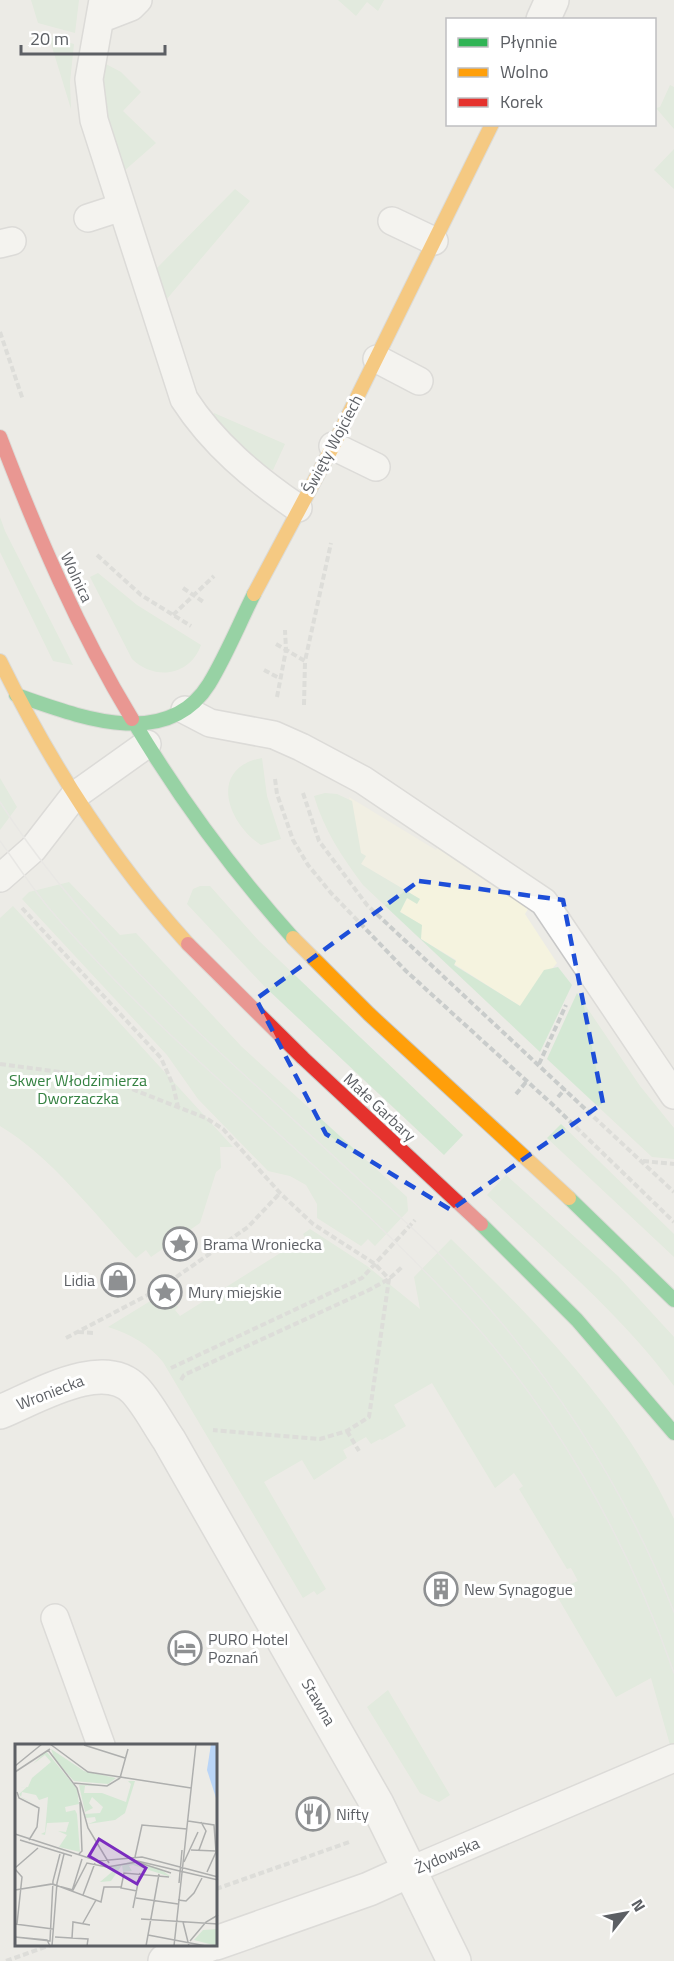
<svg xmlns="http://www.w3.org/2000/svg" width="674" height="1961" font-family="'Titillium Web',sans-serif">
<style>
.commercial{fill:#f5f3df}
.green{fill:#d4e8d4}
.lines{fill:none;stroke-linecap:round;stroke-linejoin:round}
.lane-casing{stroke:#c7c7c7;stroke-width:30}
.street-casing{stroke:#c7c7c7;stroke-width:36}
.fast-casing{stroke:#c7c8c6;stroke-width:16}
.slow-casing{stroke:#c7c8c6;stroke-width:16}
.jam-casing{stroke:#c7c8c6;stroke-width:16}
.path{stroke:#c9cccb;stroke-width:4;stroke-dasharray:6 3;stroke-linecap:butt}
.lane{stroke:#fcfcfb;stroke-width:27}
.street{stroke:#fcfcfb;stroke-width:33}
.fast{stroke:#30b455;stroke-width:14}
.slow{stroke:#ff9f0a;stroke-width:14}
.jam{stroke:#e5322d;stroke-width:14}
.tram{stroke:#e3e3e3;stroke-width:1.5}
.marked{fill:none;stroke:#1d4ed8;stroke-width:4.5;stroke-dasharray:12 8;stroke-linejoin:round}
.labels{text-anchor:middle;stroke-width:6;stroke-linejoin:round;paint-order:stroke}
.street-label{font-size:16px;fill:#5c5f64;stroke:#fff}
.park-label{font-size:16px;fill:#358242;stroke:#fff}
.poi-label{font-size:16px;fill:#5c5f64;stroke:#fff;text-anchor:start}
.inset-road{fill:none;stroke:#aeafae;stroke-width:1.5}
.view{fill:#7b2cbf;fill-opacity:0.15;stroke:#7b2cbf;stroke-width:3}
.inset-edge{fill:none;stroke:#5c5f64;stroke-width:3}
</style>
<rect width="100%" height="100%" fill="#ecebe6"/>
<path class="commercial" d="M349,797L436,850L449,829L541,887L525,914L557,963L520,1006L454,964L456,960L421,939V925L399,911L407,898L420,899L361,864Z"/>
<path class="green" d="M31,0H79L75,33L38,23Z
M338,0H384L378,11L367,2L356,16Z
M49,37L74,44L70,82L71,109Z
M104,63L121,72L141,92L123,111L156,143L124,171C112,135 99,102 104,63Z
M670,85L674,87V129L656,108L660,107Z
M674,149V189L654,170Z
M235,189L250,201L166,300L156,269Z
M214,413L285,444L273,470L258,465L211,419Z
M0,517L5,531L73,665L53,661L0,552Z
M98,573L137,605L201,645C190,676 155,681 132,659L90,577Z
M262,758L267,796L281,839L261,845C227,823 208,768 262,758Z
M0,778L17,807L0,830Z
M325,793L337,794L352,801L361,853L366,856L361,864L420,899L417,904L407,898L400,912L422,925L421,939L456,961L454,965L520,1006L544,970L558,967L572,985L540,1052L363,885C342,857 324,830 314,796Z
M69,882L120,935L136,933L242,1047L407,1197L408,1211L375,1246L368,1239L361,1246L317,1218V1204L306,1185L290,1176L268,1171L198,1099L167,1055L22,899L29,892Z
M200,886H210L259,941L463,1135L444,1155L265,987L187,904L193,889Z
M13,906L233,1147H220L221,1168L216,1172L200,1223L151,1257L146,1250L136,1258C95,1215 51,1156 0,1126V918Z
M577,993L640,1086L674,1128V1159L652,1157L547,1059Z
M561,1124L674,1234V1257L547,1138Z
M506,1175L618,1276L674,1337V1386C622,1315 551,1256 487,1195Z
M310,1229L367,1266L420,1309L414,1277L451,1239C537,1322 623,1410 674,1519V1759L651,1678L616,1697L554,1591L578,1581L571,1568L567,1569L519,1489L523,1486L514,1473L495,1488L432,1383L394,1405L406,1426L382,1440L380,1439L371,1444L366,1437L343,1450L347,1458L314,1480L302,1460L264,1482L326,1589L317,1595L314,1591L303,1598L163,1362C148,1344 131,1334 108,1327L152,1300L158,1309L173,1300L178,1307L175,1310L180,1316L298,1242L302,1246L308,1243L303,1234Z
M388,1690L450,1795L439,1802L420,1793L367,1707Z"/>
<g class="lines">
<defs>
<path id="lane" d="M103,0L89,79L94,120L184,399C213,444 254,478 298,508
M100,19L131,7L138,0
M88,218L122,207
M392,221L434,241
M0,244L12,241
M377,359L419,381
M333,446L376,467
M185,710L210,723L274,735L301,747L363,780L544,902L674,1095
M0,878L33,849L74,796L147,744
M55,1618L101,1745
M409,1871L674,1758"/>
<path id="street" d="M543,20L552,0
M0,1412C35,1398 103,1356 135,1390C148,1404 158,1424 169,1440L377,1804L454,1961
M216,1943L369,1889L409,1871
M165,1961L211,1944"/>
<path id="fast" d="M16,695C75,715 166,753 209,684C226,656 239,624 254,594
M132,719C179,798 232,870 293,938
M569,1198L674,1300
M481,1224L577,1320L674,1433"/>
<path id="slow" d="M254,594L333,446L492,124
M0,661C50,763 112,860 188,944
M293,938L369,1014L569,1198"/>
<path id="jam" d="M0,437C37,534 78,630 132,719
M188,944L303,1058L481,1224"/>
</defs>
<use href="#lane" class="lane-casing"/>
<use href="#street" class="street-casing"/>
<use href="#fast" class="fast-casing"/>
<use href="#slow" class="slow-casing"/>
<use href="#jam" class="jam-casing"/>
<path class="path" d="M0,332L23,400
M97,555L141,595L191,626
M183,588L205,603
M173,615L214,576
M276,644L305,661L331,543
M264,670L279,678
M277,697L286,650L285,630
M304,705L305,661
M275,779L277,794L293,840L308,865L331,893L406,971L552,1104L674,1222
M303,793L319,841L367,905L674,1192
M22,908L161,1058L173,1085L178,1107
M0,1064L60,1072L124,1086L206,1118L223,1129L280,1193L313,1224L375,1264L389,1279L369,1417L347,1431L320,1439L213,1430
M539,1064L566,1005
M516,1094L527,1081
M558,1097L565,1089
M643,1161L674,1164
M78,1332L94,1333
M66,1338L159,1289L248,1227L280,1193
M171,1368L362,1278L415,1220
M181,1380L184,1375L369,1290L389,1279L403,1266
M347,1431L359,1451
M216,1889L349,1842
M6,1961L54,1944"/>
<use href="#lane" class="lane"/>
<use href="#street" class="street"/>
<use href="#fast" class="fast"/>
<use href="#slow" class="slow"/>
<use href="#jam" class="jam"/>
<path class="tram" d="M0,802C96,952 238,1067 367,1187C395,1212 423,1237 449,1264C545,1364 623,1483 674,1612
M0,841C16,863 31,886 48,907C171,1052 328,1166 457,1305C554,1409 627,1539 674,1673"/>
</g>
<path d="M0 0H674V1961H0ZM419,881L563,900L603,1103L451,1210L326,1134L256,999Z" fill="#ecebe6" fill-opacity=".55" fill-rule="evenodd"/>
<path class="marked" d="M419,881L563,900L603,1103L451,1210L326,1134L256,999Z"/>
<defs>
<symbol id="sight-ring" viewBox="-11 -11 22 22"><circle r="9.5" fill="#fff" stroke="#8e9092" stroke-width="1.5"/><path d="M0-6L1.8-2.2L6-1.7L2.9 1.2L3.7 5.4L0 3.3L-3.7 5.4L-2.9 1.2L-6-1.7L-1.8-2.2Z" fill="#8e9092"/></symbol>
<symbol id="shop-ring" viewBox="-11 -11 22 22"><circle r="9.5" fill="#fff" stroke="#8e9092" stroke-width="1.5"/><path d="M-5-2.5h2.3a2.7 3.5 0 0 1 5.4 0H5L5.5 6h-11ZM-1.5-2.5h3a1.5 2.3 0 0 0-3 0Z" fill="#8e9092"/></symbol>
<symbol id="building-ring" viewBox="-11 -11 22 22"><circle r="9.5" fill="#fff" stroke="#8e9092" stroke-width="1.5"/><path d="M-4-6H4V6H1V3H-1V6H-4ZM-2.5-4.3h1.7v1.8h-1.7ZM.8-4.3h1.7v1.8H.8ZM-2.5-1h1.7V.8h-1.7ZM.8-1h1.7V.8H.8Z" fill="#8e9092"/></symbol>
<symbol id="hotel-ring" viewBox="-11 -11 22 22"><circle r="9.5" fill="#fff" stroke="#8e9092" stroke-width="1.5"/><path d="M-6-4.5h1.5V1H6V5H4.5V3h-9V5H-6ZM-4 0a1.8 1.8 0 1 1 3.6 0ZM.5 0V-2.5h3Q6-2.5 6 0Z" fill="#8e9092"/></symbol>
<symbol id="restaurant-ring" viewBox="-11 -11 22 22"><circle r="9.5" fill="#fff" stroke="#8e9092" stroke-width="1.5"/><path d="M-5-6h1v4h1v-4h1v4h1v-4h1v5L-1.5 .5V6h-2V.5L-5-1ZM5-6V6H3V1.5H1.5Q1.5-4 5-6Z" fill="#8e9092"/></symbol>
</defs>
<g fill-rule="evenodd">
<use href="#sight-ring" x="161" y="1225" width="38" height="38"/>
<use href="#shop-ring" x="99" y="1261" width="38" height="38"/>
<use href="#sight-ring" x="146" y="1273" width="38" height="38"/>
<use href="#building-ring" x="422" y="1570" width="38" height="38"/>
<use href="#hotel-ring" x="166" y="1629" width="38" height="38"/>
<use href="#restaurant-ring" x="294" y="1795" width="38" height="38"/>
</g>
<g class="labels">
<g class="street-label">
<text transform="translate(332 444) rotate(-62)" y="6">Święty Wojciech</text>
<text transform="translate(77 577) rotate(65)" y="6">Wolnica</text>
<text transform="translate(380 1107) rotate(43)" y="6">Małe Garbary</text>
<text transform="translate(50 1392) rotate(-21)" y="6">Wroniecka</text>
<text transform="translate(319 1702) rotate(60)" y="6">Stawna</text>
<text transform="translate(447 1855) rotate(-23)" y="6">Żydowska</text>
</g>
<g class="park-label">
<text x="78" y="1086">Skwer Włodzimierza<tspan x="78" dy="18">Dworzaczka</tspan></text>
</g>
<g class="poi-label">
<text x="203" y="1250">Brama Wroniecka</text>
<text x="95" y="1286" text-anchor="end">Lidia</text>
<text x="188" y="1298">Mury miejskie</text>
<text x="464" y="1595">New Synagogue</text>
<text x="208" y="1645">PURO Hotel<tspan x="208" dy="18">Poznań</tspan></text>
<text x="336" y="1820">Nifty</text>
</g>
</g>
<g transform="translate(15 1744)">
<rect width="202" height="202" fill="#ecebe6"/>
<path d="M36,5L69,27L101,34L93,40L59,37L40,16ZM31,7L62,45L64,60L50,63L51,68L60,66L62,70L65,108L44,103L52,91L43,87L51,88L54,78L32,79L30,91L26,90L30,88L33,53L24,56L21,51L7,48L6,53L19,59L7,54L4,50L12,43L3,44L13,43L17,34L36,18L30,11L18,20ZM113,37H120L110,69L100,76L73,80L81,77L80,73L71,74L70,70L85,69L88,63L77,53L74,59L78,64L70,68L64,41L87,42H70L69,49H87L111,58L116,40ZM117,117L144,124L156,133L118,121L114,122L117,127L108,128L107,121L96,137L85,138L98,127L97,123ZM202,185V202L179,196L188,186Z" fill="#d4e8d4"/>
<path d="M196,0H202V57L192,26Z" fill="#bad5f7"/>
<path class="inset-road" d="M35,0L73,28L176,44M69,1L110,14M33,6L62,44L73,84L94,119M0,22L27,0M0,28L35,5M105,34L113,5M58,39L92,42L105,34M2,48L4,54L24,64L22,83L14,96M173,77L199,81L201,108L192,128M0,90L83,117L127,113L203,133M5,96L57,112M176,106L201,107M184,106L191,87L186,78M63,111L67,107L65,58M120,113L127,81L172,85M118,116L203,136M169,118L183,88M0,124L23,104M0,125L7,133L2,180M164,139L167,106M0,146L38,140L86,158L89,143H107M0,146L36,140L58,146L72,119L92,123L122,118L156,129M57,147L67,115M122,147L106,144L109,129L154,133M68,151L80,119M121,154L163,160M163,156L171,157L179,149L187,134M118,164L125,129M126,175L203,180M168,178L174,202M68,179L81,156M0,180L38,185M133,191L191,202M0,193L35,197L38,137L45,110M0,193L32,196L35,202M40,193L73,195L72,202M57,194L58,178L75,181M175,197L191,178L203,171M37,202L42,139L49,110M131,202L144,130M159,202L181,0"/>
<path class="view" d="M84,95L131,124L122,140L74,112Z"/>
<rect width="202" height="202" class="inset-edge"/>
</g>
<rect x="446" y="18" width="210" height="108" fill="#ffffff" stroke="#bebfc1" stroke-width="1.5"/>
<rect x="458" y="38" width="30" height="9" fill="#30b455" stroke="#bebfc1" stroke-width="1.5"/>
<text x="500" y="48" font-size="18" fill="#5c5f64">Płynnie</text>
<rect x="458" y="68" width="30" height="9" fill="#ff9f0a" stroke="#bebfc1" stroke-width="1.5"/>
<text x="500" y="78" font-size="18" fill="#5c5f64">Wolno</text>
<rect x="458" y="98" width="30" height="9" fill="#e5322d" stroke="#bebfc1" stroke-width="1.5"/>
<text x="500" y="108" font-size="18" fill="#5c5f64">Korek</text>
<g transform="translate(626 1913) rotate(59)" stroke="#ffffff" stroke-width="4.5" paint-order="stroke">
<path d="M0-4.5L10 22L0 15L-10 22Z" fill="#5c5f64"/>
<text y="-9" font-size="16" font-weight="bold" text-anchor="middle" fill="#5c5f64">N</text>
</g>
<path d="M21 45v9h144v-9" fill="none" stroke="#5c5f64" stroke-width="3"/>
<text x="30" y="45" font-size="18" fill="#5c5f64" stroke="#ffffff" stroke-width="4.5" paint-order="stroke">20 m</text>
</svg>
